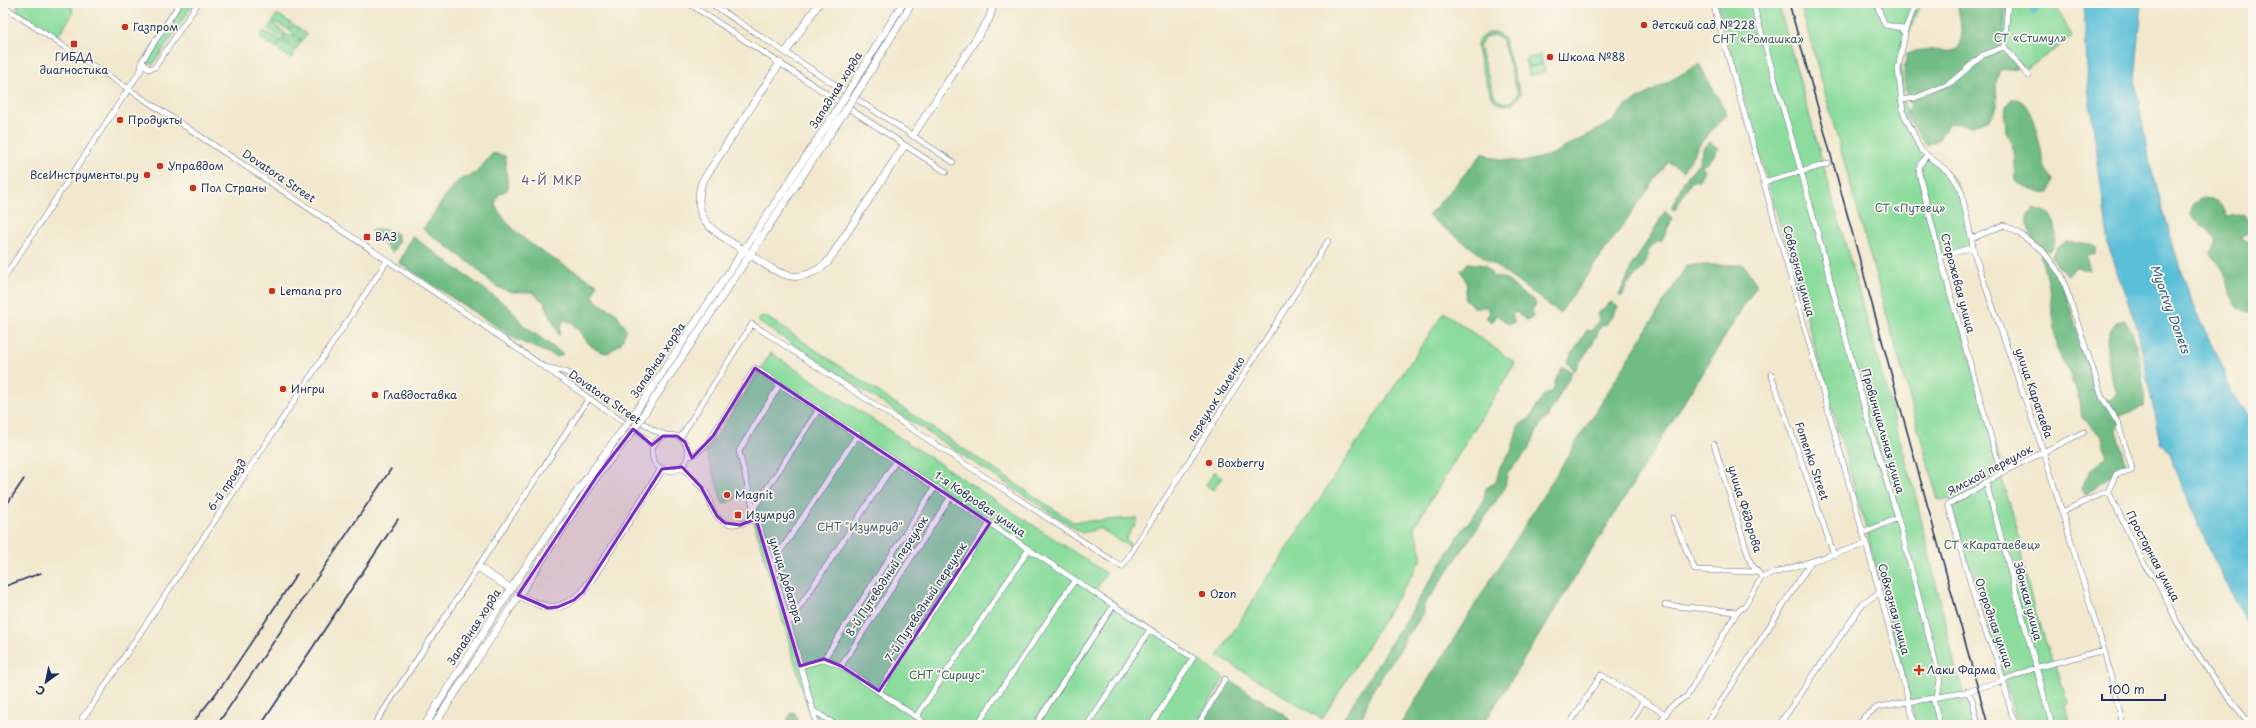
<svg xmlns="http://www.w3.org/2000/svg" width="2256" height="728" font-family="'Playpen Sans',sans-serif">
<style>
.green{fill:#8bdc9d;stroke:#53867e;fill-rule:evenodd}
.forest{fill:#70bc84;stroke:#467671}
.water{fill:#5abfd8;stroke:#3a779b}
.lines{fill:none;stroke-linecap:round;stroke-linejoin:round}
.canal{stroke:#5abfd8;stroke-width:4.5}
.minor-casing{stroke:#667085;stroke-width:6}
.highway-casing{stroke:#667085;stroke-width:8}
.minor{stroke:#fff;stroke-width:5}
.highway{stroke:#fff;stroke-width:7}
.rail{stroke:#1b2f5e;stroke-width:1.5}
.highway-bridge-casing{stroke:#667085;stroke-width:8;stroke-linecap:butt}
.highway-bridge{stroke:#fff;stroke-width:7}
.marked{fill:#7b2cbf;fill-opacity:0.2;stroke:#7b2cbf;stroke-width:3;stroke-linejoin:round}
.poi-dot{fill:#c8321e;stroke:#fbf7ec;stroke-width:1.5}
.labels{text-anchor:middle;stroke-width:3.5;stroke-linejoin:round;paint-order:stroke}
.poi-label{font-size:11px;fill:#1b2f5e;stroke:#fbf7ec;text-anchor:start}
.park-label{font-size:11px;fill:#375a6e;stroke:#fbf7ec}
.street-label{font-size:11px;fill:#1b2f5e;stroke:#fbf7ec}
.neighbourhood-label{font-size:12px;letter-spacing:1px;fill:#5f5688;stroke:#fbf7ec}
.water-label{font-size:12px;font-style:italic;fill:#2e5a83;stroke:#fbf7ec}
</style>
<rect width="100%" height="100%" fill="#fbf7ec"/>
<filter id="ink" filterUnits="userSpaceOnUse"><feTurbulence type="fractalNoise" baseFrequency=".025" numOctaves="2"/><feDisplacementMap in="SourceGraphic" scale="8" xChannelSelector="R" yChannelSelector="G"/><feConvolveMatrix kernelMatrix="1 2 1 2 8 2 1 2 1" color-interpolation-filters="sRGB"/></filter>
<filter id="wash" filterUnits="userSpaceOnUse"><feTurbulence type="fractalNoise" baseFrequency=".012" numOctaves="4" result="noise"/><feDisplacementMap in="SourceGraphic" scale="16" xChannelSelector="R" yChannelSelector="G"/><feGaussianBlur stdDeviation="0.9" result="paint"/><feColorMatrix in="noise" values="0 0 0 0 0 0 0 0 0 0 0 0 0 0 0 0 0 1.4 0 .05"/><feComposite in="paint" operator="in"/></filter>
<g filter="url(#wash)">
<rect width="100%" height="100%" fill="#f1e8cd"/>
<path class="green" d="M19,3H71L73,14L57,37L19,12L17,7Z
M184,3H194L153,65L146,61Z
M1717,3H1778L1915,493L1957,674L1971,710L1975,725H1916L1864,521Z
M1800,3H1920L1902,52L1901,66L1904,104L1911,132L1921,151L1957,181L1974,246L1940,257L2002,468L2000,473L2023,548L2020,550L2033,605L2052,663L2055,662L2068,704L2065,705L2071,725H2018L1952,509L1955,508L1951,498L1938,500Z
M2006,3H2055L2072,37L2025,70L2002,42Z
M277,14L291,23L288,29L273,21Z
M272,22L285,33L282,38L268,29Z
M293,24L307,34L302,40L291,33L289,29Z
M264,31L281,40L275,48L260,38Z
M1489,33H1497L1504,39L1520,93C1517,104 1502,110 1494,99C1489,93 1477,54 1477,46C1477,39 1483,35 1489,33ZM1494,35L1502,40L1518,93C1513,105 1501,106 1494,95L1479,47L1484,37Z
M286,34L302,41L297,48L283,39Z
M282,40L296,50L291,58L276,49Z
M1541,55L1543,63L1527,67L1525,59Z
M1543,64L1545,72L1529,76L1527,68Z
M1444,312L1515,363L1414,527L1422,558L1322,719L1218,656L1267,578Z
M765,316L1073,522L1137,518L1138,519L1126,539L1131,546H1128L1100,528L1082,533L759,322L760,317Z
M771,353L1106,573L1096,589L1224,678L1196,725H813L746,494L723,504L706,452Z
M1214,472L1222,477L1213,490L1206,485Z"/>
<path class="forest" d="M1957,3H2004L2003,51L2014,60L2017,68L2000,70L1996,82L1997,105L1991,118L1971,127L1963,124L1949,123L1939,139L1927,145C1918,138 1909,121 1907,110L1911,106C1904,89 1902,71 1907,54C1943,38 1973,79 1957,3Z
M1699,64L1727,114L1702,141L1683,171L1668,162L1560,313L1428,216L1483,153L1494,158L1523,162L1551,155L1612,122L1625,107Z
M2013,99C2034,96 2040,152 2045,167C2046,172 2051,175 2053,180L2049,193C2044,194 2018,185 2016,181L2014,150L2006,131L2005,117L2006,107Z
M1710,142L1718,148L1715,155L1702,166L1704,170L1699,180L1690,182L1675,210L1671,208L1685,179L1698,164L1704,147Z
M493,153L505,156L508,189L498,195L495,205C517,244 561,262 597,284L593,295L597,302L617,314L626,330L621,343L608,353C584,351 584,327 565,320L561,325L559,336L545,303L532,292H511L495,286L474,266L423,229L449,191L459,180L476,173Z
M2200,199C2217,200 2221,200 2227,217L2243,214L2253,225L2249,232L2240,238L2253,246V314L2238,308L2229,292L2224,270L2211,253L2216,240L2209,231L2190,215L2193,204Z
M2035,208L2048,213C2057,223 2059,240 2051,251C2034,252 2018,216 2035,208Z
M1665,211L1672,219L1662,241H1658L1648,251C1648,266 1636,274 1627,285C1625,288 1624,293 1622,296H1619C1623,285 1630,275 1632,264C1638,259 1659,221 1665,211Z
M385,229L398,234V242L392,253L370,231Z
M412,236L510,308L523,325L563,354L557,357L517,340L399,263Z
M2065,243H2085L2096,247V254L2086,256L2090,270L2076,268L2068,275L2062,271L2052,257L2057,248Z
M2040,255H2046L2061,278L2098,398L2111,400L2117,392C2110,374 2101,344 2113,326C2115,323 2120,322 2124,320C2126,323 2130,327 2131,330C2138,343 2146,394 2144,407L2120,416L2116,432L2126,462L2089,493L2085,494L2081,488L2090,471L2107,457L2102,437L2082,418L2080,402L2070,371L2063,362L2058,351L2049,287Z
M1468,263L1486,265L1493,277L1506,279L1524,295L1534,300L1536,306L1532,310L1533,317L1528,321L1516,312L1512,314L1514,322L1509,324L1495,314V319L1491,322L1486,317L1490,313L1487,307H1473L1465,299L1467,283L1461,271Z
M1687,265H1744L1757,285L1483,725H1400Z
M1611,302L1618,307L1606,325L1602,324L1593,343L1574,371L1567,362L1587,330L1591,331L1599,320L1597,314Z
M1563,367L1572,372L1547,418L1542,421L1527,452L1507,473L1505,488L1423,607V615L1405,637L1402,647L1372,691L1363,715L1355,725H1349L1343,719L1459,535L1483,503L1486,488L1496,482L1500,467L1512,449L1518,426L1530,418L1543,396L1553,391L1557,376Z
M1227,679L1284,714L1294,725H1201Z
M792,712L795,713L799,725H785Z"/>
<path class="water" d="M2084,3H2142L2135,80L2148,157L2183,279L2198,317L2220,361L2231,393L2253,420V637L2211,553L2175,470L2170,453L2160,442L2137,326L2110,253L2088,87Z"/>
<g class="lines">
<path class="canal" d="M2028,3L2033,12L2043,3"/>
</g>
</g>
<g filter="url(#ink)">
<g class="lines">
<defs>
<path id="minor" d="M688,3L946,172
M710,3L953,162
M1713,3L1880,593L1915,725
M1753,3L1801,171L1869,425L1898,518L1940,680L1937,697
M1876,3L1885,25L1901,28L1905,34L1898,69L1903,112L1921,150L1952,175L1961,190L1975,256L2044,453L2104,650L2123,725
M3,6C218,149 436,289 647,439L653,447
M1904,32L1916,3
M2004,47L2029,76
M142,62L149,69L155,67L198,3
M1901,100L1915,98L1949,84L1983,55L2004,47L2008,3
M1927,155L1920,165L1919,173L1940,257L2001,473
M1764,182L1828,164
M1971,239L2004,225L2020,234L2042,250L2062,276L2102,397L2118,423L2132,468L2131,471L2116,474L2108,491L2145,566L2158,582L2177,622L2217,684L2251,725
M1940,257L1973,247
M3,279L141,70L142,61L180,3
M545,367L566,372L655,431L666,435
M1771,374L1834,555
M780,384L739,451L756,519L772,564L817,725
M652 453a18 18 0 1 1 36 0a18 18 0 1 1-36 0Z
M680,438L752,324L1122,567L1328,241
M1714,444L1751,564L1762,577
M688,457L697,453L707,444L755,368L1193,658L1151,725
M682,467C689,476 701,485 707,494C710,499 710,504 712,509C723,529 738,526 756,519
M1986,482L2052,725
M754,508L819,409
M2062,512L2108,491
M1673,518L1695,570L1757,572
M1863,533L1898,518
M772,564L858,434
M1762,577L1866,544
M1665,605L1737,612L1744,607L1762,577
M788,624L896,461
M824,659L935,487
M800,666L824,659L841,666L928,725
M841,666L950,498
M879,691L990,523
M1967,691L1972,699L1978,725
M1933,698L1940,725
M814,711L836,725
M916,717L1029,549
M82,718L89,710L387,261
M374,725L589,398
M977,725L1075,580
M1035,725L1114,605
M1087,725L1150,630
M1198,725L1225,679
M1569,725L1601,675L1665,714
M1629,725L1643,702
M1659,725L1670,707L1687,696L1737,612
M1706,725L1811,562
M1779,725L1864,602L1880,593
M1859,725L1865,716L1878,707L1963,693L2004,680L2035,668L2104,650
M2015,725L1997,659L1982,624L1948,504L1960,499L2001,473L2084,432"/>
<path id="highway" d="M786,52L819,3
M853,84L903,3
M860,88L912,3
M913,135L989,19L994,3
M745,251C715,232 690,221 702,182L780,63
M751,255C779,274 797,288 827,263L904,146
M646,397L833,116
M652,402L839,120
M478,567L511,589
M518,595C546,609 558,614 583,592L662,469
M425,725C487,625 550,525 622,431
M434,725L597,476L629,436"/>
</defs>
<use href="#minor" class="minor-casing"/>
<use href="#highway" class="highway-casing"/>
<use href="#minor" class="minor"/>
<use href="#highway" class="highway"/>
<path class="rail" d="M1789,3L1988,725
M3,510L24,479
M3,587L41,573
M191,725L224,683L297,574
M217,725L391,469
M261,725L398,519"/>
<defs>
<path id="highway-bridge" d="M833,116L853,84
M839,120L860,88
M622,431L646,397
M629,436L652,402"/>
</defs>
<use href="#highway-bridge" class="highway-bridge-casing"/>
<use href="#highway-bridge" class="highway-bridge"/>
</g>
</g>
<path class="marked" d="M755,368L990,523L879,691L841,666L824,659L800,666L756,519L740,525L725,523L717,516L701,487L682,467L662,469L583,592L574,600L558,607L548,608L518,595L597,476L633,429L652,445L663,436H677L685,442L692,458L713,436Z"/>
<g class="poi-dot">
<circle cx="1644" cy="25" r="4"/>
<circle cx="125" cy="27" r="4"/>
<rect x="70" y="40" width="8" height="8" rx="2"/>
<circle cx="1550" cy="57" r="4"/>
<circle cx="120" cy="120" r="4"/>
<circle cx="160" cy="166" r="4"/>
<circle cx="147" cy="175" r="4"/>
<circle cx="193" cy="188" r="4"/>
<rect x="363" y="233" width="8" height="8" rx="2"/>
<circle cx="272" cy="291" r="4"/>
<circle cx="283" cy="389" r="4"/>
<circle cx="375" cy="395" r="4"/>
<circle cx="1209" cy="463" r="4"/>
<circle cx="727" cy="495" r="4"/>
<rect x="734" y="511" width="8" height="8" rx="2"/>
<circle cx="1202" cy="594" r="4"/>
<path d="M1917 664h4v4h4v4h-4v4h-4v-4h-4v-4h4z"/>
</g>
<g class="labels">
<g class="poi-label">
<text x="1652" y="29">детский сад №228</text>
<text x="133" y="31">Газпром</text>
<text x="74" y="61" text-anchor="middle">ГИБДД<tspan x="74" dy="13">диагностика</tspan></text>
<text x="1558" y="61">Школа №88</text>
<text x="128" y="124">Продукты</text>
<text x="168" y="170">Управдом</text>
<text x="139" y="179" text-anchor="end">ВсеИнструменты.ру</text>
<text x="201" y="192">Пол Страны</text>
<text x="375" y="241">ВАЗ</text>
<text x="280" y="295">Lemana pro</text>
<text x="291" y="393">Ингри</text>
<text x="383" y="399">Главдоставка</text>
<text x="1217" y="467">Boxberry</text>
<text x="735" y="499">Magnit</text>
<text x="746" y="519">Изумруд</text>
<text x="1210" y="598">Ozon</text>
<text x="1927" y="674">Лаки Фарма</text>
</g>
<g class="park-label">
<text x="2030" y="42">СТ «Стимул»</text>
<text x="1758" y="43">СНТ «Ромашка»</text>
<text x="1910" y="212">СТ «Путеец»</text>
<text x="860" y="531">СНТ "Изумруд"</text>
<text x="1992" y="549">СТ «Каратаевец»</text>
<text x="947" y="679">СНТ "Сириус"</text>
</g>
<g class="street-label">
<text transform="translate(836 90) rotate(-58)" y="4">Западная хорда</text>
<text transform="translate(279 176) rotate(34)" y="4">Dovatora Street</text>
<text transform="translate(1799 271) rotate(75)" y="4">Совхозная улица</text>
<text transform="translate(1958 283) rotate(75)" y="4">Сторожевая улица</text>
<text transform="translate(658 360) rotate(-56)" y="4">Западная хорда</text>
<text transform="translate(2034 393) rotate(71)" y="4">улица Каратаева</text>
<text transform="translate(605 397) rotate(35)" y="4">Dovatora Street</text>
<text transform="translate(1216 399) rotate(-58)" y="4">переулок Чаленко</text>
<text transform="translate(1883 431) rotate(74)" y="4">Провинциальная улица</text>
<text transform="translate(1812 461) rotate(71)" y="4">Fomenko Street</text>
<text transform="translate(1990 470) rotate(-28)" y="4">Ямской переулок</text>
<text transform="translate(227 485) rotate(-56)" y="4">6-й проезд</text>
<text transform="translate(980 504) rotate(34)" y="4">1-я Ковровая улица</text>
<text transform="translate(1745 509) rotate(73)" y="4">улица Фёдорова</text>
<text transform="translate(2153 556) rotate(62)" y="4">Просторная улица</text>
<text transform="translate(887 576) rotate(-57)" y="4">8-й Путеводный переулок</text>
<text transform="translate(786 580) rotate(73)" y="4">улица Доватора</text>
<text transform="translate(2028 601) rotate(75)" y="4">Звонкая улица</text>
<text transform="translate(926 602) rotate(-57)" y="4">7-й Путеводный переулок</text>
<text transform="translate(1894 609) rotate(75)" y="4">Совхозная улица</text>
<text transform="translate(1994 623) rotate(71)" y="4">Огородная улица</text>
<text transform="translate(474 627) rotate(-57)" y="4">Западная хорда</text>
</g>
<g class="neighbourhood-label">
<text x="552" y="185">4-Й МКР</text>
</g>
<g class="water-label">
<text transform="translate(2170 309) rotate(70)" y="4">Myortvy Donets</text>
</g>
</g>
<rect width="2256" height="728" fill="none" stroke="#fbf7ec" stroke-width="16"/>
<g transform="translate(46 682) rotate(213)" stroke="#fbf7ec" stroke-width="3" paint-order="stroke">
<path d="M0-3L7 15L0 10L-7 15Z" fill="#1b2f5e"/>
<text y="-6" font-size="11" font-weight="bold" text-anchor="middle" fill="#1b2f5e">С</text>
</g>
<path d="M2102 694v6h63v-6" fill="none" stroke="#1b2f5e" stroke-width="2"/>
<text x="2108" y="694" font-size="12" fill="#1b2f5e" stroke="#fbf7ec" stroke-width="3" paint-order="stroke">100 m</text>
</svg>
